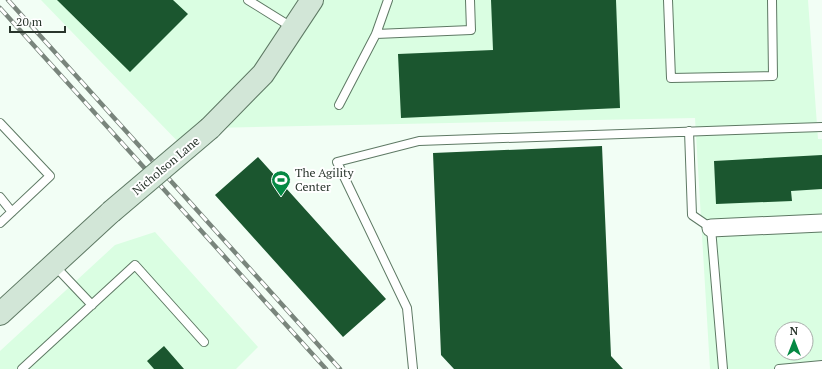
<svg xmlns="http://www.w3.org/2000/svg" width="822" height="369" font-family="'PT Serif',serif">
<style>
.built{fill:#dafee2;fill-rule:evenodd}
.building{fill:#1b562f}
.lines{fill:none;stroke-linecap:round;stroke-linejoin:round}
.service-casing{stroke:#5e7964;stroke-width:10}
.minor-casing{stroke:#5e7964;stroke-width:19}
.secondary-casing{stroke:#5e7964;stroke-width:24}
.service{stroke:#fff;stroke-width:8}
.minor{stroke:#fff;stroke-width:17}
.secondary{stroke:#d2e6d7;stroke-width:22}
.rail-casing{stroke:#79857c;stroke-width:4.5}
.rail{stroke:#fff;stroke-width:3;stroke-dasharray:9;stroke-linecap:butt}
.secondary-bridge-casing{stroke:#5e7964;stroke-width:24;stroke-linecap:butt}
.secondary-bridge{stroke:#d2e6d7;stroke-width:22}
.labels{text-anchor:middle;stroke-width:4;stroke-linejoin:round;paint-order:stroke}
.street-label{font-size:12px;fill:#29352c;stroke:#fff}
.poi-label{font-size:12px;fill:#29352c;stroke:#fff;text-anchor:start}
</style>
<rect width="100%" height="100%" fill="#f2fef5"/>
<path class="built" d="M41,0H808L818,139H822V369H710L695,118L210,128L185,149ZM782,329H806V353H782Z
M155,232L258,347L236,369H0V351L115,245Z"/>
<path class="building" d="M57,0H173L188,14L130,72Z
M491,0H616L620,108L401,118L398,54L493,50Z
M602,146L611,356L623,369H454L441,355L433,153Z
M822,155V189L791,191L792,201L716,204L714,161Z
M258,157L386,299L343,337L215,195Z
M164,346L184,369H154L147,361Z"/>
<g class="lines">
<defs>
<path id="service" d="M248,0L293,28
M668,0L671,78L773,76L772,0
M376,34L471,30L470,0
M339,105L376,34L388,0
M0,123L50,176L0,223
M689,131L692,215L711,228L723,369
M0,197L12,212
M54,265L92,305
M22,369L135,265L204,342
M413,369L407,308L337,162L419,141L822,127
M779,369L822,365"/>
<path id="minor" d="M711,228L822,223"/>
<path id="secondary" d="M210,128L263,74L312,0
M0,314L111,212"/>
</defs>
<use href="#service" class="service-casing"/>
<use href="#minor" class="minor-casing"/>
<use href="#secondary" class="secondary-casing"/>
<use href="#service" class="service"/>
<use href="#minor" class="minor"/>
<use href="#secondary" class="secondary"/>
<defs>
<path id="rail" d="M8,0L340,369
M0,8L326,369"/>
</defs>
<use href="#rail" class="rail-casing"/>
<use href="#rail" class="rail"/>
<defs>
<path id="secondary-bridge" d="M111,212L210,128"/>
</defs>
<use href="#secondary-bridge" class="secondary-bridge-casing"/>
<use href="#secondary-bridge" class="secondary-bridge"/>
</g>
<defs>
<symbol id="stadium-pin" viewBox="-11 -11 22 30"><path d="M0 17L-7.5 6A9.5 9.5 0 1 1 7.5 6Z" fill="#058843" stroke="#fff"/><path d="M0-5a6.5 5 0 1 0 0 10a6.5 5 0 1 0 0-10ZM-3.5-1.8h7v3.6h-7Z" fill="#fff"/></symbol>
</defs>
<g fill-rule="evenodd">
<use href="#stadium-pin" x="270" y="169" width="22" height="30"/>
</g>
<g class="labels">
<g class="street-label">
<text transform="translate(166 166) rotate(-40)" y="4">Nicholson Lane</text>
</g>
<g class="poi-label">
<text x="295" y="177">The Agility<tspan x="295" dy="14">Center</tspan></text>
</g>
</g>
<g transform="translate(794 341)"><circle r="19" fill="#ffffff" stroke="#a9aeab"/>
<path d="M0-3L7 15L0 10L-7 15Z" fill="#058843"/>
<text y="-6" font-size="11" font-weight="bold" text-anchor="middle" fill="#29352c">N</text>
</g>
<path d="M10 26v6h55v-6" fill="none" stroke="#29352c" stroke-width="2"/>
<text x="16" y="26" font-size="12" fill="#29352c" stroke="#ffffff" stroke-width="3" paint-order="stroke">20 m</text>
</svg>
